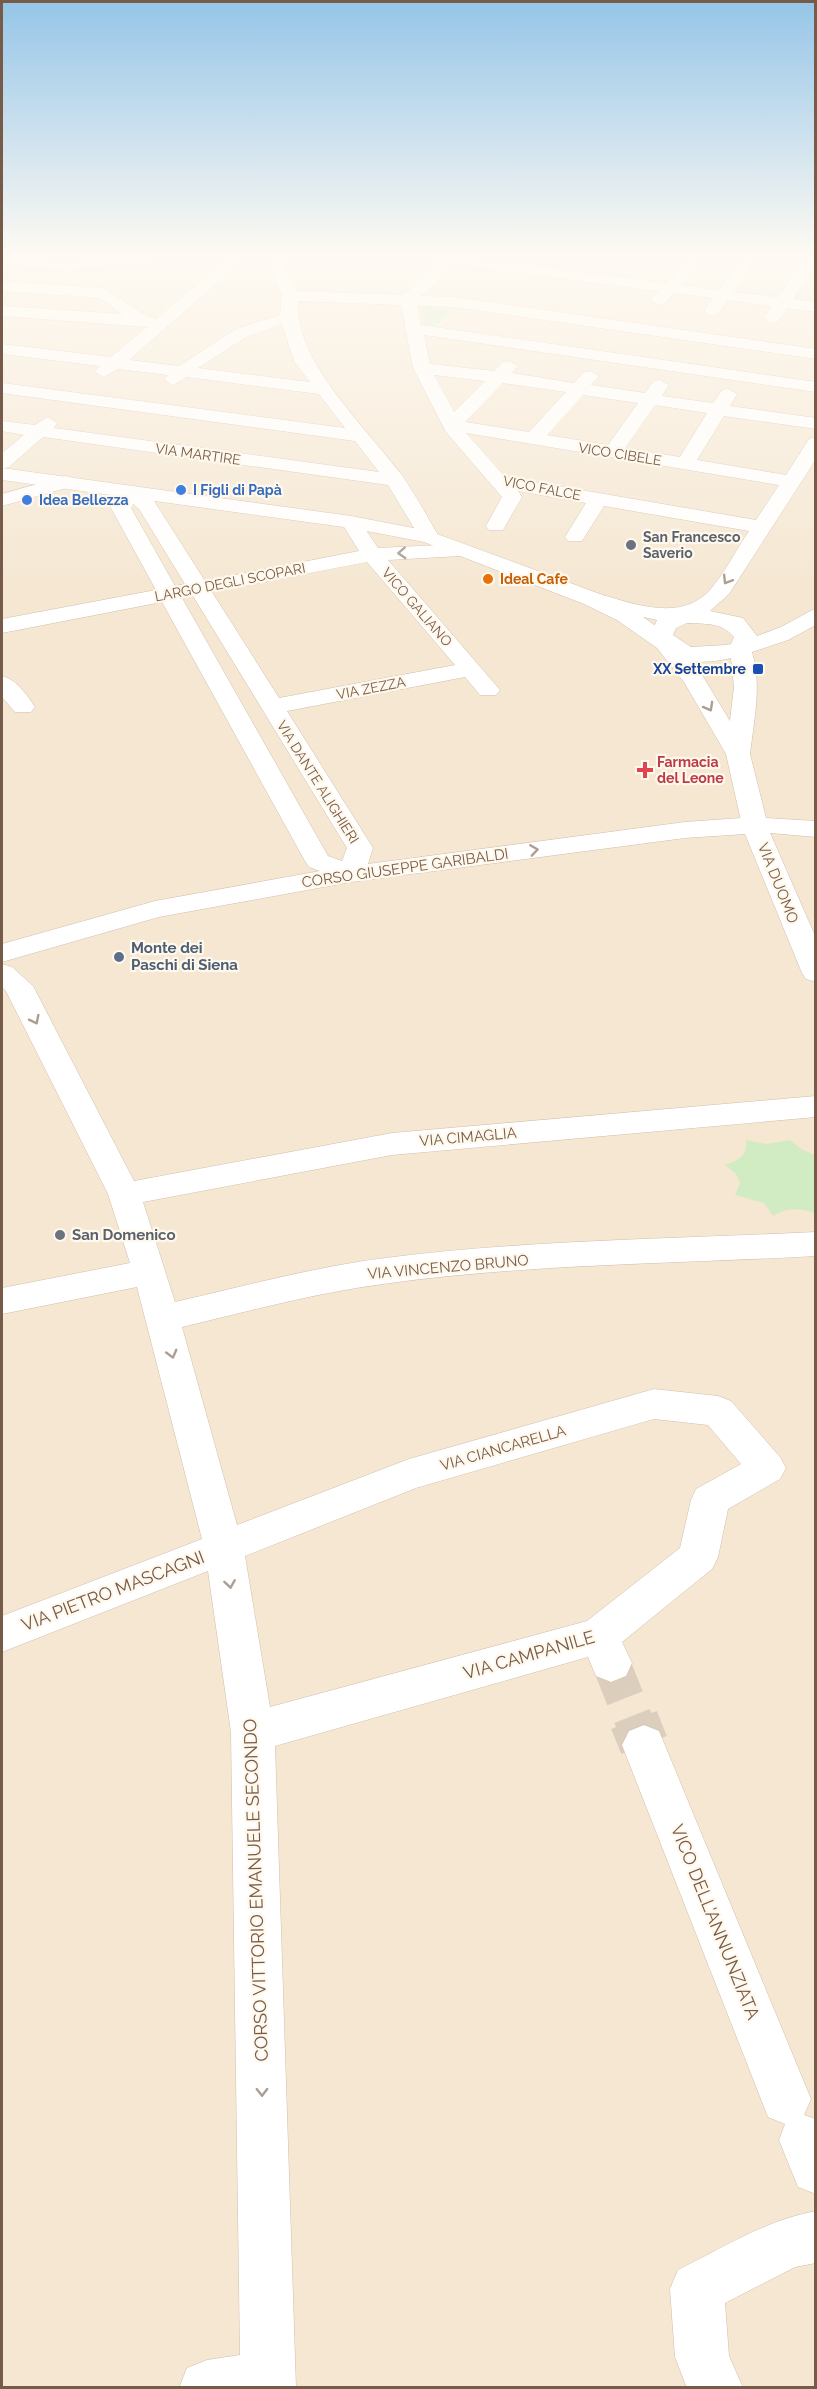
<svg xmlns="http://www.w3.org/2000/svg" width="817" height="2389" font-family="Raleway,sans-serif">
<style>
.residential{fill:#f5e7d2}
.green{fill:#d1ecc2}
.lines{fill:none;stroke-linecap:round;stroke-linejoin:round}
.street-tunnel-far1{stroke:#dccebd;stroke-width:38;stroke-dasharray:38 19;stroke-linecap:butt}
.street-tunnel{stroke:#dccebd;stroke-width:49;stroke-dasharray:49 25;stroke-linecap:butt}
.street-casing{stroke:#d1bfad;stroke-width:1}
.secondary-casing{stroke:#d4bfaa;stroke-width:1}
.street{fill:#fff;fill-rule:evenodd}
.secondary{fill:#fff;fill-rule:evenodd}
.oneway{stroke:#ad9d92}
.shop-dot{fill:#3f7fe0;stroke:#fff8ec;stroke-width:2}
.worship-dot{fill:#6b7280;stroke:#fff8ec;stroke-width:2}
.food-dot{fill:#e8710a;stroke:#fff8ec;stroke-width:2}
.transit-dot{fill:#1a4fb4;stroke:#fff8ec;stroke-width:2}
.health-dot{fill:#e0444e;stroke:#fff8ec;stroke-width:2}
.service-dot{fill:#5c6f8a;stroke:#fff8ec;stroke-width:2}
.labels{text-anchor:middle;stroke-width:4.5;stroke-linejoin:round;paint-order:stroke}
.far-street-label{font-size:14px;fill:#775b49;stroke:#fff8ec}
.far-shop-label{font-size:14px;font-weight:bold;fill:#366cbe;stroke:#fff8ec;text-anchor:start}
.far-worship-label{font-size:14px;font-weight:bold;fill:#5b616d;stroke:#fff8ec;text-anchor:start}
.far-food-label{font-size:14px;font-weight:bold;fill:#c56008;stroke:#fff8ec;text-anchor:start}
.far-transit-label{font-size:14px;font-weight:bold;fill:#164399;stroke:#fff8ec;text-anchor:end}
.far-health-label{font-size:14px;font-weight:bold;fill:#be3a42;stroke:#fff8ec;text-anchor:start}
.street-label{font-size:15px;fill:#775b49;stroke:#fff8ec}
.service-label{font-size:15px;font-weight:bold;fill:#4e5e75;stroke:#fff8ec;text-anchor:start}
.worship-label{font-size:15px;font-weight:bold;fill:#5b616d;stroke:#fff8ec;text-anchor:start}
.near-street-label{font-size:18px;fill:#775b49;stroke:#fff8ec}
</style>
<rect width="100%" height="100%" fill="#fdf5e4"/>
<path class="residential" d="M2,256H815V2387H2Z"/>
<path class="green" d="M420,306L453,311L434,326L424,324Z
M746,1140L766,1144L790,1140L801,1149L815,1155V1213C798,1208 788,1207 773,1216L764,1203L735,1195L740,1183L736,1174L725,1165C740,1159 747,1157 746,1140Z"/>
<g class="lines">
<path class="street-tunnel-far1" d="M611,1663L634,1721"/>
<path class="street-tunnel" d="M634,1720L644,1745"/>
<defs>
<path id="street" d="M2,256L67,261L131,256H187L179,261L67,271L2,265Z
M231,256H248L129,360L179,366L236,329L280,315L282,296L269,263L279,256H298L285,265L296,291L404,295L437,263L425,260L423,256H460L666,283L691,256H706L681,285L719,290L744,256H758L734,292L778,297L806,256H816V264L793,299L816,302V312L787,308L778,322L772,323L764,318L772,306L728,300L718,314L712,316L704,311L713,298L674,293L665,303L659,305L651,300L658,291L453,265L421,296L454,297L816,349V359L454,307L417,306L421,325L816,382V392L424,335L430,364L494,371L503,362L509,361L518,366L512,373L574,383L584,372L590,371L599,376L591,385L645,393L654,381L660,380L669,385L662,396L713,403L722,390L728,389L737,394L730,406L816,418V429L724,416L697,460L786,475L809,439L816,437V459L729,594L710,611L743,618L757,636L781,627L816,608L814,626L788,640L752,652C762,685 754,720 750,754L747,759L738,761L729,759L726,754L734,687L731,658C701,665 669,664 650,636L657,620L584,604L581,599L584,594L592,592C630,602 679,624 710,590C725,573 736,550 749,531L604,506L582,541H568L565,537L586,503L518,491L522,497L503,530H489L486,526L502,497L446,432L413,368L401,305L298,301C293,359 367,429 401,474C415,494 427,516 439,537L436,541H422L388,485L43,437L9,467L2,469V453L24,435L2,431V421L35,425L48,417L57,423L54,428L379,472L355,441L2,393V383L345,428L319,394L187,377L173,385L164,380L168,375L118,369L104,377L95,372L100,366L2,354V344L111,357L147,327L2,316V306L122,314L100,298L2,291V281L104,288L147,316L156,319ZM282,324L294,361L310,382L198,368L248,336ZM434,375L485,381L454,412ZM503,383L566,392L529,432L465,422ZM583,395L638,403L608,445L547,435ZM655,405L707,413L680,457L625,448ZM466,433L779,485L756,520L505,477ZM687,623C705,624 722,622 734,637L731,644L726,645L691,647L673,635L676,628Z
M66,476L73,478L76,482L73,486L2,506V494Z
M128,486L154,501L205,581L359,551L341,522L344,518H358L378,548L460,544L467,546L470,550L467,554L460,556L388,560L500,690L496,695H480L465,677L287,711L373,848L368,864L685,822L755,817L764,819L816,938V982L806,979L802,973L745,834L685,838L351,882L159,917L2,962V944L155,901L320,871L309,867L305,861L162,602L2,633V619L156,590L111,508L121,488ZM133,504L139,509L185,584L175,586L131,508ZM367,562L455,665L279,698L212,592ZM193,596L347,848L342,861L328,856L182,598Z
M2,676C16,679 27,695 35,707L31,712H15L2,697Z
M2,964L12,967L33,986L134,1181L392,1133L816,1096V1117L392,1155L143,1202L175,1302C245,1286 314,1267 385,1258C527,1240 672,1239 816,1232V1256C671,1264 526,1264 383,1284C315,1293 249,1311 182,1327L237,1525L409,1459L654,1389L718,1396L731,1401L780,1457L786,1468L780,1479L728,1509L718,1557L712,1569L622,1642L632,1663L626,1676L611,1682L596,1676L588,1657L275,1746L296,2388H179L187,2368L207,2360L240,2355L231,1732L208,1571L2,1652V1616L202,1539L137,1287L2,1314V1288L130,1263L108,1194L6,991L2,987ZM654,1419L708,1425L741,1464L696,1489L691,1500L680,1548L587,1621L270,1707L245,1556L416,1488Z
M644,1725L659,1731L811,2099L804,2115L816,2119V2194L798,2187L779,2140L785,2124L768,2117L622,1745L629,1731Z
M816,2211V2263L795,2267L725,2303L729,2356L743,2388H687L675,2357L670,2289L678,2270C723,2248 766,2220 816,2211Z"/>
<path id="secondary" d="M2,468L351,516L429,531L600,594L633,610L673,638L702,675L750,754L766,818L816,821V837L746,831L742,825L726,754L684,682L657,648L617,620L584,604L424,542L351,528L2,480Z"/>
</defs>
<use href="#street" class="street-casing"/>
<use href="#secondary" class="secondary-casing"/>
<use href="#street" class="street"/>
<use href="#secondary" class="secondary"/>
</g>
<defs><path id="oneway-chevron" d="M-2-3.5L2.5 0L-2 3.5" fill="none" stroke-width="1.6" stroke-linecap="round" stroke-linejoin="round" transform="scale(1.5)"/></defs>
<g class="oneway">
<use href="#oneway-chevron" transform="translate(402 553) rotate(177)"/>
<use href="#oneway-chevron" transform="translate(727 580) rotate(122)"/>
<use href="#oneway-chevron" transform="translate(709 707) rotate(61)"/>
<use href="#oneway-chevron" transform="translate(534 850) rotate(-8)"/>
<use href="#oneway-chevron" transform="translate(35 1020) rotate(63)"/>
<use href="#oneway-chevron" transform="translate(172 1354) rotate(75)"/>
<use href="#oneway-chevron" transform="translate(230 1584) rotate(81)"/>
<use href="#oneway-chevron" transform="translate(262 2092) rotate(89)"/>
</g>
<linearGradient id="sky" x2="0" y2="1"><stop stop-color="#95c5e8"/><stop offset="0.43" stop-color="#fefaf3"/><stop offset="1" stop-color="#fefaf3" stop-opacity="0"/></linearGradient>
<rect width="817" height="590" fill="url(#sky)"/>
<g class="shop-dot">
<circle cx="181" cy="490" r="6"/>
<circle cx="27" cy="500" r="6"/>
</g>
<g class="worship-dot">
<circle cx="631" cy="545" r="6"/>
<circle cx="60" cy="1235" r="6"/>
</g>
<circle class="food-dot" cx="488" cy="579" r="6"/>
<rect class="transit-dot" x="752" y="663" width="12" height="12" rx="3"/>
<path class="health-dot" d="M642 761h6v6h6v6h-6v6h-6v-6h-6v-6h6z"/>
<circle class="service-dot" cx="119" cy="957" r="6"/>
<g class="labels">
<g class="far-street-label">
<text transform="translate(198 454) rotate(8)" y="5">VIA MARTIRE</text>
<text transform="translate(620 454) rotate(9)" y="5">VICO CIBELE</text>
<text transform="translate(542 488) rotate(11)" y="5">VICO FALCE</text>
<text transform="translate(230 582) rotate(-11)" y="5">LARGO DEGLI SCOPARI</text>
<text transform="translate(417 607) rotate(49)" y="5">VICO GALIANO</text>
<text transform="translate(371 688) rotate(-11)" y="5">VIA ZEZZA</text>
<text transform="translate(318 782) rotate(58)" y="5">VIA DANTE ALIGHIERI</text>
</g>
<g class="far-shop-label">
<text x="193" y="495">I Figli di Papà</text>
<text x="39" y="505">Idea Bellezza</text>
</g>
<g class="far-worship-label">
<text x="643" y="542">San Francesco<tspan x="643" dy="16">Saverio</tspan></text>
</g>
<g class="far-food-label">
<text x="500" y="584">Ideal Cafe</text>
</g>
<g class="far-transit-label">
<text x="746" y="674">XX Settembre</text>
</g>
<g class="far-health-label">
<text x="657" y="767">Farmacia<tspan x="657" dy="16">del Leone</tspan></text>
</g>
<g class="street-label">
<text transform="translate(405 868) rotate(-8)" y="5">CORSO GIUSEPPE GARIBALDI</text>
<text transform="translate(778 883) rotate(68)" y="5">VIA DUOMO</text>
<text transform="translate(468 1137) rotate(-5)" y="5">VIA CIMAGLIA</text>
<text transform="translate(448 1267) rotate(-5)" y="5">VIA VINCENZO BRUNO</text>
<text transform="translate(503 1448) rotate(-16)" y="5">VIA CIANCARELLA</text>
</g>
<g class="service-label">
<text x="131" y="953">Monte dei<tspan x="131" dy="17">Paschi di Siena</tspan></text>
</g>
<g class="worship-label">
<text x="72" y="1240">San Domenico</text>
</g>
<g class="near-street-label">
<text transform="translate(113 1591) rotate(-21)" y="6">VIA PIETRO MASCAGNI</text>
<text transform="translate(529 1655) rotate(-16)" y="6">VIA CAMPANILE</text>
<text transform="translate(256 1890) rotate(-92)" y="6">CORSO VITTORIO EMANUELE SECONDO</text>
<text transform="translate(715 1922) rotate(68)" y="6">VICO DELL'ANNUNZIATA</text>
</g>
</g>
<rect width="817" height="2389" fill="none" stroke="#775b49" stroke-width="6"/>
</svg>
